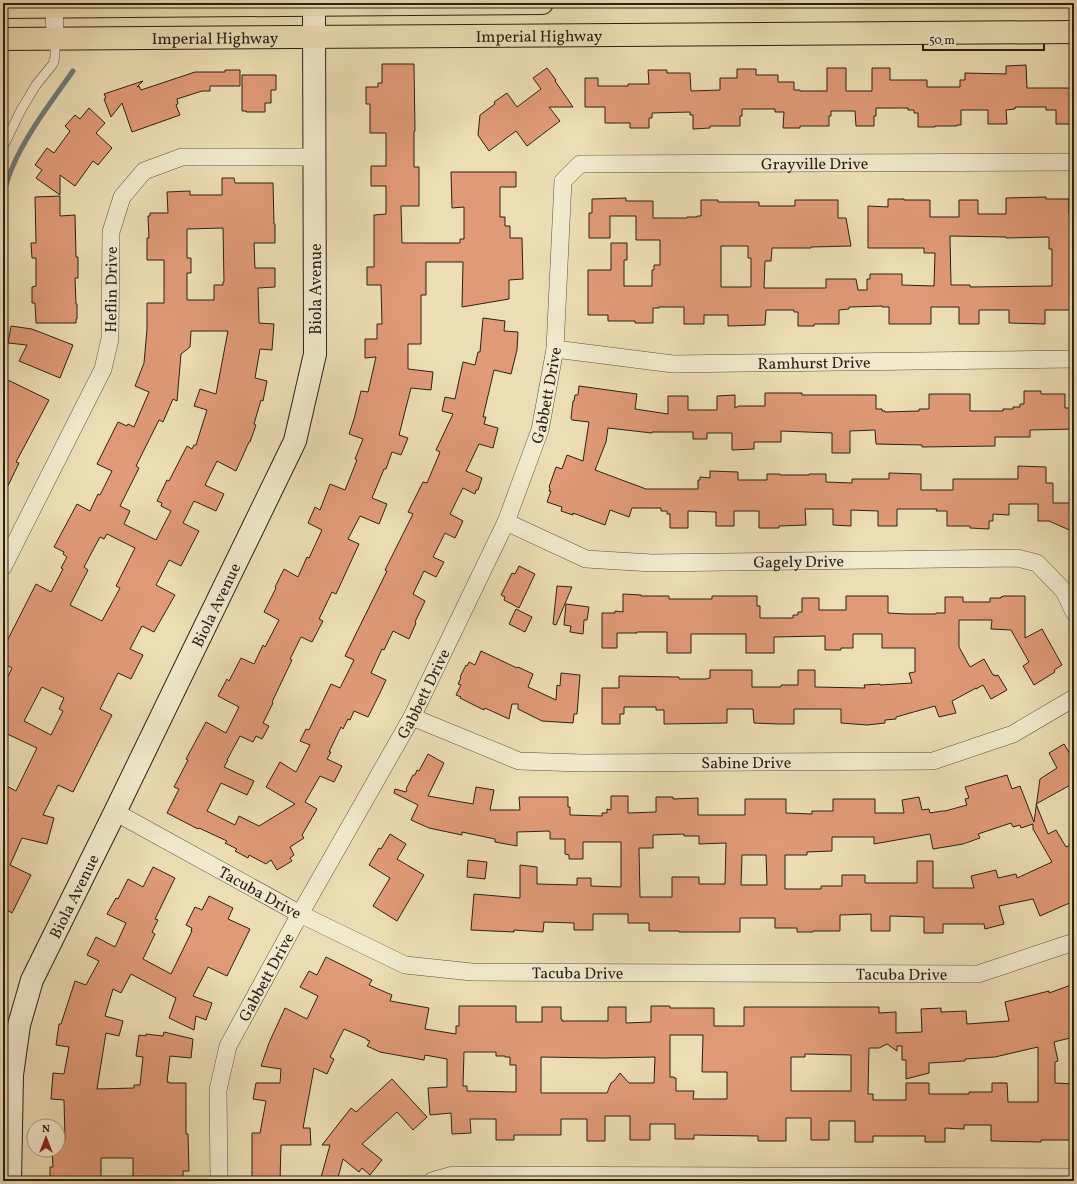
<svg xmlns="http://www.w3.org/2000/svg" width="1077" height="1184" font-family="Vollkorn,serif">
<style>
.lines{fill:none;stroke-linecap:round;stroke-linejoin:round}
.stream{stroke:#707c78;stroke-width:5}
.building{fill:#e19a78;stroke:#2b2017;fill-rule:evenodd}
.lane-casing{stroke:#5b503e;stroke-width:10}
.street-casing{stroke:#5b503e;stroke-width:18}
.secondary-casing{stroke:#2b2017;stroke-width:24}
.primary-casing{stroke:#2b2017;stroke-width:24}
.lane{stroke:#f3eace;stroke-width:9}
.street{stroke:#f3eace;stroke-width:17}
.secondary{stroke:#f3eace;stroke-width:22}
.primary{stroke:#ecdeb4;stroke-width:22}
.labels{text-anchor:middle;stroke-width:3;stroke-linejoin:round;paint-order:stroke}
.street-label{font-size:16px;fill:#2b2017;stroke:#f3eace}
</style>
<rect width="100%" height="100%" fill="#ecdeb4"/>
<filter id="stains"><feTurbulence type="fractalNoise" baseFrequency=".005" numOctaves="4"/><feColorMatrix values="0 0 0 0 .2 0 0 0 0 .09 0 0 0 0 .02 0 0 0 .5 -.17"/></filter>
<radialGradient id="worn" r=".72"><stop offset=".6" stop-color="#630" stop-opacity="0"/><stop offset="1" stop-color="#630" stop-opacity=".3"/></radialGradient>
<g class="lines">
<path class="stream" d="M3,195C6,186 8,177 12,168C27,133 51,102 73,71"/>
</g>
<path class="building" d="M382,64H414L415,131H414V167H419V206H401L402,243H460V239H464V207L452,208L451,172H516V187H500V217H505V226H510V238H522L523,279L509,280V299L462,307L463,262H426V295H421V344H408V369L433,372L431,390L411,388L399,435L408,438L401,455L392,452L386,469H384L372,498L387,504L379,524L360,516L348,539L359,544L336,594L332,592L319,619L323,621L312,642L301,637L290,659L292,660L272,702L273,703L263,723L269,726L262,739L256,736L253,742L240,736L227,760H228L224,767L254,781L247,795L221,783L207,811L235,825L239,816L259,826L295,804L266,787L280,762L296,772L310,745L300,741L306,729L309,730L331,684L340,688L354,660L345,656L387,571L385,570L413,514L408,512L423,482L427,483L440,452L436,450L453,414L442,411L445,397L455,399L463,362L475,365L478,352H480L483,318L505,321L504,331L518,332L517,350L511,374L494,370L483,417H486L484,424L498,428L493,448L479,444L466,471L482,478L478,490H476L475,494L463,488L450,514L463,521L455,538L445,533L433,557L444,562L436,577L424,571L413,594L425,601L415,622L416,623L409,639L393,631L384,650L382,649L371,673L386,680L380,693L368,717L354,711L350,720L348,719L343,729L341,727L329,752H331L327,759L342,766L334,782L320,776L305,802L317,809L302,835L304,838L290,847L294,855L290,858L292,861L277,870L271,860L266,864L249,855L248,858L235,851L237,849L225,843L227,841L199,828L198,829L167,813L179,789L174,787L188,760L186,759L206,722L226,733L239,707L218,696L227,679L229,681L241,658L254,664L263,645L265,647L279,620L264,612L276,588L275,587L284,569L298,577L307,557L309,558L322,530L308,523L315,507L320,510L330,484L345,490L357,460L355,459L363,439L349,434L354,419L361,391L368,392L376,357L365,358V339H377V324H382L381,285H367V267H374V215L386,214V186H371V166H386V133H370V104H366V87H378V83H382Z
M1026,65L1027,88H1070V107H1074V124H1056V110H1046V107H1015V109L1006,110L1007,124H988V110H961V125H957V126H935V127H918V113H914V110H908V108H876V116H874V126H856L855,111H831V116H829V126H800V128H783L784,112H775V109H742V116H740V126H710V128L693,129V115H690V112L652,113V118H649V128H630V123H605V107H585V78H598V86H628V84H649L648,70H667V73H690L691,91L720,90V78H737V69H756V75H778V82H794V90H800V91H827V68H846V91H872V68H890V80H927V87H960V80H965V73L1006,74V66Z
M547,68L556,80L555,81L573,107H549L560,121L527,146L516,131L489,151L478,135L480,115L495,104L494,102L507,93L517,107L541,89L533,78Z
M225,70H240V86H210V91H202L177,99L178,104L176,105L180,115L132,132L122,103L111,117L104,99L106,98L104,94L143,81L137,87L139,86L141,90L195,72H225Z
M242,75H276V90H271V103H265V112H246V111H242Z
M89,108L105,123L96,133L112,148L98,165L93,161L75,186L60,175V195L36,178L42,170L35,165L47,148L54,153L70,131L65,126L75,115L80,119Z
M222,178H234L235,183H273L274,224H275V243H254L255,268H275V287L258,288L259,323L274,324L272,350L260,349L255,378L267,381L263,401L261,400L254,424L256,425L250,442H249L236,471L217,461L205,485L224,494L216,511L194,501L183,523L199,531L181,566L169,560L156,585L175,595L154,632L142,626L130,649L143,655L131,679L118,673L100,709L112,715L73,792L58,785L43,815L54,818L47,844L22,838L10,865L31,875L12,913L3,908V830L8,808L3,805V784L16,791L37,748L3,732V687L12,668L3,663V649L36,584L51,592L63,569L61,568L67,557L63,554L64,552L54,547L77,504L90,511L98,494L100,495L112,471L97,464L118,422L127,426L128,424L134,427L149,392L135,386L144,363L147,329V303H164V260H147V238H149L148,216H150V213H168L167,192L190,191V195H222ZM223,228L224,282H223V285H214V300H187V273H191V258H187V229ZM191,331H228L216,394L200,389L194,406L207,410L196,445H194L192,449L187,446L169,481L167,480L157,501L162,503L161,506L171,511L156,540L124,524L130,511L120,506L139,468L136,466L159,420L163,422L173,399L177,401L181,354L190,347ZM107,534L135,548L116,586L120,588L102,621L70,605L88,570L84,567L100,537L104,539ZM42,687L64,698L59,709L63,711L51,735L24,721Z
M60,196V216L75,215L76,257H78V278H75L76,304H77V319H76V323H36L35,303H32V287L36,286V258H32L31,243H36L35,197Z
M1046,197V199H1069V214H1074V250H1073L1074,310H1045V324L1009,323V310H979V324H959V307H931V324H889V307H882V306L849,307V309L839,310V324H814V326H798V312H794V310H766L765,325L728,326V315H704V324H684V307H659V308H653V323H635V321H608V315H588V270H611V243H627V260H624V286H652V270H654V265H660V240H636V216H610V238H589V213H592V199L626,198V201H653V218H687V217H697V216H701V200H718V202H759V206H795V200H838V218H846L851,246L811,247V248H772L771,261H765L764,288H826V279H856L858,290H867V279H870V274H902V285L934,286L935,253H924V248H868V206L888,207V199H904V200H930V217H959V200H978V214H1006V198ZM950,236L1006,237V238L1049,237V249H1052V286L970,287V285H951ZM721,246H748V258H751V287H721Z
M11,326L32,329L73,345L60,378L19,361L27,345L8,343Z
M3,378L9,381H10L49,400L16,462L19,463L3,496Z
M579,386L637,394L635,409L668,414V396H688V410H717V396L735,395V408L739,406H765V393H802V395H876V409H882V411H885V412L919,411V409H929V394H970V411H1003V409H1013V407H1020V404H1024V391H1041V394H1065V408H1074V429L1030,430V437H995V446L922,447V445L876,444L875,430L850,431V453H832V433L781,431V442H754V449L732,450V433H707V439H693V432H652V433L608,428L606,442L595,470L646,489H698V480H700V477L710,478V471L738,472V480H767V474H780V475H809V474H826V482L852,483V479H889V473L921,474V490H953V479H1018V466L1046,467V483H1053V503H1074V532L1049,521H1038V504H1009V515L993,514V521H989V529L970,528V526H947V511H936L937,509H897V526H878V511L851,510V526L833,525V509H805L806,525L779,526V528H759V511H734V526H716V512L688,511V528H670V514H667V511H661V508H632L629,517L610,510L605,525L573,513V515L561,511L562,507L547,502L551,491H549L550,488L549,487L556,467L562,469L567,455L583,461L589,422L572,420L571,418L573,401H574L575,395H578Z
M519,566L535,574L519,608L504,600L505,597L501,595L512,573L515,574Z
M557,586L572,587L556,625L553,624Z
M623,594L641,595V596H669V599H712V596H757V606H760V618H793V615H798V612H802V598H819V610H846V596H888V613L907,614H936V613H945V597H963V602H990V598H1001V597L1004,596H1025V638L1042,629L1062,665L1054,670L1055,672L1034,685L1023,666L1029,662L1011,630L991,629L992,620H959V647L970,667L984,659L993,675H995V676L998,675L1007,690L991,699L983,685L976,689V688L952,701L956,713L939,717L935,706L896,717V719L885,720V723L867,725L841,723V709H794V724H777L754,723L753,709H727V723L664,724V710H656V707H624V714H620V724H602V688H619V676L679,677V679H706L710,678V670H752V687H781V685H798V670H815V687L865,688L864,685L880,684V685L912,683L909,673L915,672V648H882V634H853V648H841V650H825V636L774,637V653H746V634H691V653H667V632H637V633H617V648H602V613H615V611L623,612Z
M566,604L589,607L587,620H584L583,634L570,632L571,626L564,625Z
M516,609L532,617L525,632L509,624Z
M481,651L517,668L518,667L533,674L528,687L556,700L557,685L560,686L561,673L580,675L577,714H574L573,723L542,721L518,709V704H512L509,719L485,708L484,710L460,698L461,697L456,695L461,685L458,684L461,678L460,677L466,665L467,666L469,662L475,665Z
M1064,744L1074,761V783L1036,804L1048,834L1056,830L1066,847L1074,843V901L1040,916L1033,899L999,906L1004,924L985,929L984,924H943V933H924V917L890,916V931H871V914L840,915V931H813V932H797V928H775V918H740V932H679V931H649V923H628V914H593V930H574V923L544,922L543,932L514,930V932L471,930L474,894L520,898V865L537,867V884L577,885V878H591V886L621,887V842H583V859H569V855L565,854V839H550V832L549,831L517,832V846L495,842V839L462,832V835L429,828L411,820L418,805L394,793L395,789L406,792L407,790L406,789L413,775H415L417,770L419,771L428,754L444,763L428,796L473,804L476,787L494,790L490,810H520L519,797H568V807H570V815L602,816V813H607V809L611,810V796H628V813L656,812V797H673V799L698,798V815H745V799H786V813L812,814V811H833V799H875V813H904L902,800L919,797L922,810L929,809L930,813L942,811H945L967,805L965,799L969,798L965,787L1007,775L1012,789L1020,786L1034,822L1040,779L1057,768L1049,753ZM1011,823L1013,827L1020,825L1021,828L1033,824V829L1052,862L1017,878L1016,874L998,878L996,870L971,876L974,888H933V861H917V883H865V875H842V886H821V889H785V855H807V852L832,851V837H874V844L930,834L933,849L963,844L980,838L978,834ZM684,834V836H699V844L726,843L725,884H699V877H672V897H640L639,848H653V835ZM742,855H766L767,885H741Z
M390,834L406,844L397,859L424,875L397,921L373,906L390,878L369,865L379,848L381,849Z
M468,860L487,862L485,879L467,877Z
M153,867L175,878L155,919L158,920L152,932L155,934L143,959L171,974L192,931H191L192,928L186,925L195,907L202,910L209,896L233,908L228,919L250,929L227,976L208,967L193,996L212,1003L206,1020L196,1016L194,1030L169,1018L176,998L131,974L121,993L113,989L105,1016L123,1021L119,1036L106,1033L97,1089L134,1088V1085H140L143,1057L136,1056L139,1035L146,1036V1034L163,1036L164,1032L193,1039L191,1058L170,1056L167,1082H169V1083H186V1134H188L189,1171H183V1181H133V1158H101V1181H50V1167H53L52,1150H58V1140H65L64,1100L51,1099L53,1073L64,1074L69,1047L56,1045L59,1024H61L75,981L86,985L99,961L87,955L96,937L115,947L126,923L107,914L116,898L118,899L128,879L143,887Z
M326,957L372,980L369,985L392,995L390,1001L429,1008L425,1029L456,1034V1026H459V1006H516V1022H542V1007H561V1019H562V1021H608V1007H626V1023L651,1022V1006H670V1008H714V1026H744V1007H879V1013L896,1012V1033L922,1032L921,1009L941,1008V1012L966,1011L967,1024L1009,1021L1005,1002L1049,991V993L1074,984V1037L1054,1042L1058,1061L1055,1062V1083L1074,1084V1140H1041V1142L991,1141V1125H964V1129L945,1128V1142H925V1136H873V1142H855V1121H829V1140H811V1118H786V1141H758V1136L694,1135V1139H675V1124H650V1140H630V1116H605V1141H587V1119H561V1135H514V1140H496V1119H470L471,1133L452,1134L451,1113L430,1115L428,1088L447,1087V1059L425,1055L424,1060L380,1052L367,1046L370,1041L367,1040V1039L344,1029L330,1057L334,1059L327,1074L314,1068L303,1128H310L311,1145H281L280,1181H252V1133H260L266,1101L253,1099L256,1083H280L281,1069L261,1066L269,1043L285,1008L307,1019L318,996L300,987L309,971L317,975ZM670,1035H703L702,1072H727V1099H693L694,1091H676V1078H674V1077H670ZM887,1044L897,1051V1046H902V1060H906V1079L929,1073V1063L965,1061V1059L995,1057L1038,1047V1102H1008L1007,1083H992V1092H969V1094H929V1083H906V1100H873V1094H868L869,1048H879ZM464,1052H496V1056H505V1057H510V1065H516V1092L467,1091V1086H463ZM805,1054L851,1055V1091H791V1057H805ZM541,1057L603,1058L655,1057L654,1083H629L620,1073L614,1081L611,1083L607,1093H541Z
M392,1079L427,1117L413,1130L397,1112L362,1144L382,1160L370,1175L362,1168L359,1172L343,1159L337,1181H320L330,1145H322L351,1108L356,1112Z"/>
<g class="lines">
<defs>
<path id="lane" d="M3,147L21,110L36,85L53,64L55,57V39"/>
<g id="street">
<path d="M54,3L55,38"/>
<path id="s1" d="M555,349L673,364L1074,359"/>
<path id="s2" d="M506,522L586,559L652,563L1017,558L1037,563L1064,591L1074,612"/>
<path id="s3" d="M3,567L103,369L110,339L111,232L122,197L144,171L182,157H314"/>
<path id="s4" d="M412,717L519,761L582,763L933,761L1013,734L1074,698"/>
<path id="s5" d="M115,812L300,914L405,965L472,972L978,974L1074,942"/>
<path id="s6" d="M219,1181L218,1090L228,1046L300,914L412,717L506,522L540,430L555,349L563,181L580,164L1074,162"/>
<path d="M432,1181L453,1175L1074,1177"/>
</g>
<g id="secondary">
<path id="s7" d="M10,1181L12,1075L19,1025L32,980L115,812L295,441L315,354L314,4"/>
</g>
<g id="primary">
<path d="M3,7L542,3"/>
<path id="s8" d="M3,39L1074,32"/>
</g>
</defs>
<use href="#lane" class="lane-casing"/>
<use href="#street" class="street-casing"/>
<use href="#secondary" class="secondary-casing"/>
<use href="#primary" class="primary-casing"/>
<use href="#lane" class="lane"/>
<use href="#street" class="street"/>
<use href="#secondary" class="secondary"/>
<use href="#primary" class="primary"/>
</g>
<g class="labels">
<g class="street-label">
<text dy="6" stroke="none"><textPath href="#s8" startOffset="536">Imperial Highway</textPath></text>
<text dy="6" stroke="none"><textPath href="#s8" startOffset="212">Imperial Highway</textPath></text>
<text dy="6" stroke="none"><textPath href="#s6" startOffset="1337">Grayville Drive</textPath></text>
<text transform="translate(315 289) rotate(-90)" y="6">Biola Avenue</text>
<text dy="6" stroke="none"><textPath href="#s3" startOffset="302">Heflin Drive</textPath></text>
<text dy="6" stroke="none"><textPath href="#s1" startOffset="260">Ramhurst Drive</textPath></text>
<text dy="6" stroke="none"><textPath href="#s6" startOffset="863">Gabbett Drive</textPath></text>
<text dy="6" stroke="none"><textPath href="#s2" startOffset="301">Gagely Drive</textPath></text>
<text dy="6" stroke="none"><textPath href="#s7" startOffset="621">Biola Avenue</textPath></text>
<text dy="6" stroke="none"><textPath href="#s6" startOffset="539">Gabbett Drive</textPath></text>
<text dy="6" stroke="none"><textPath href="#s4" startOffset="343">Sabine Drive</textPath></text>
<text dy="6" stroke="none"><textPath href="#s5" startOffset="166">Tacuba Drive</textPath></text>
<text dy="6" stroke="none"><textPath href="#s7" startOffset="297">Biola Avenue</textPath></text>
<text dy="6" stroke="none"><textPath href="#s5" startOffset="501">Tacuba Drive</textPath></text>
<text dy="6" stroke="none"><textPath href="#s5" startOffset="825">Tacuba Drive</textPath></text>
<text dy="6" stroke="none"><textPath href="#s6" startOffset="215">Gabbett Drive</textPath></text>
</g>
</g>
<rect width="1077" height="1184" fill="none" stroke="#ecdeb4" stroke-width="16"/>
<rect x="4" y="4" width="1069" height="1176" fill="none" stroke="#2b2017" stroke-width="2"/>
<rect x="8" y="8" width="1061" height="1168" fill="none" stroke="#2b2017"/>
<g transform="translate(46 1138)"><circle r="19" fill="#f3eace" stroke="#a39985"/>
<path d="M0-3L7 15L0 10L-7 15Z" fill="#8f2418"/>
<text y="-6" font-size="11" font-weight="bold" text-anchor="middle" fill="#2b2017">N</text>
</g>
<path d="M923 44v6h121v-6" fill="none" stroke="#2b2017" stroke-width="2"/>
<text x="929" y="44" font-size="12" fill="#2b2017" stroke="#f3eace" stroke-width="3" paint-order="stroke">50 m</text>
<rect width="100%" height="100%" filter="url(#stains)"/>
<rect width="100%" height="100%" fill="url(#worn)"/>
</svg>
